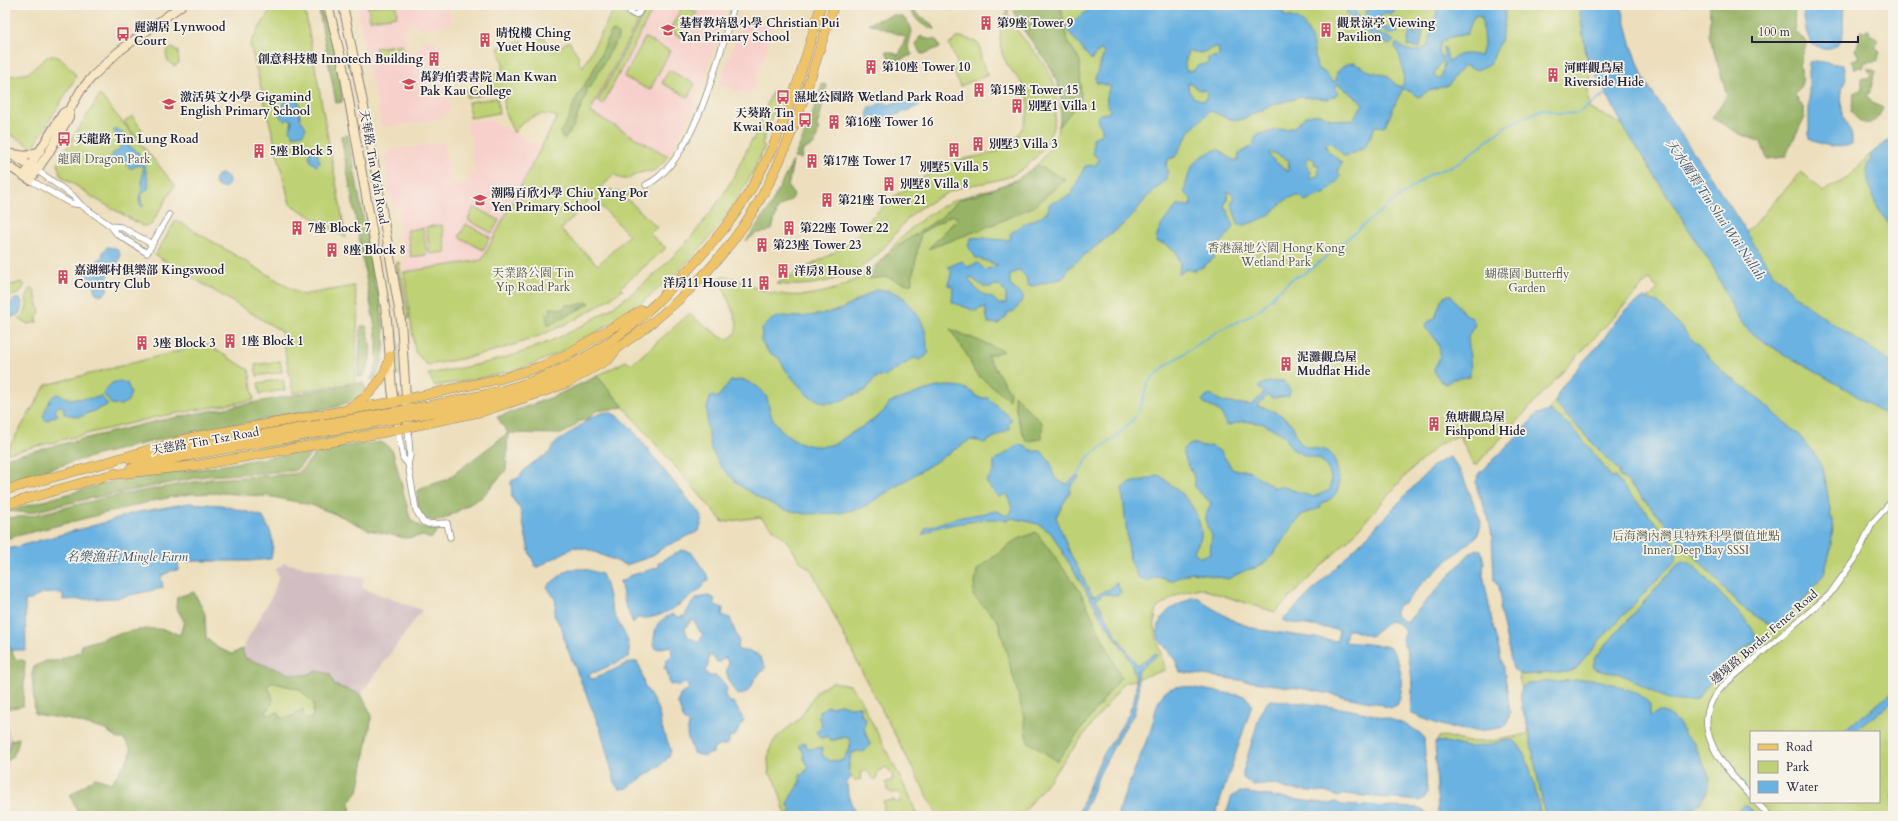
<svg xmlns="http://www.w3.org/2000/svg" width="1898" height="821" font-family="Cardo,'Noto Serif TC',serif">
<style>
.built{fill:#f7d0cb}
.industrial{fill:#d2bec2}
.green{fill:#bfd175;stroke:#707a58;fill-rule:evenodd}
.forest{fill:#97b366;stroke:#5c6a50;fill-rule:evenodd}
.water{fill:#6ab2e1;stroke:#466a8e;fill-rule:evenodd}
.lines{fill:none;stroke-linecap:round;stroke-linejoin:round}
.stream{stroke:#6ab2e1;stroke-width:2}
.street-casing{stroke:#88807c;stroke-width:7}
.secondary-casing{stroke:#88807c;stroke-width:10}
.primary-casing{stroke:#88807c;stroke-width:10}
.street{stroke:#fff;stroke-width:5.5}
.secondary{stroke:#f9e7c3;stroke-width:8}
.primary{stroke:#efc469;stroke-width:9}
.primary-bridge-casing{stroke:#88807c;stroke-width:10;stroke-linecap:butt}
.primary-bridge{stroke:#efc469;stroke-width:9}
.labels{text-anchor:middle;stroke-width:3.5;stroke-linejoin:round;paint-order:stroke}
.poi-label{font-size:12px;font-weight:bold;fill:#22223b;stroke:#f7f3e8;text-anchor:start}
.park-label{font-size:12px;fill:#51574c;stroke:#f7f3e8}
.street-label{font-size:12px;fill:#22223b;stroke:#f7f3e8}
.water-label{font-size:13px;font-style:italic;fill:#3b5475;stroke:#f7f3e8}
</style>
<rect width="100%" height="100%" fill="#f7f3e8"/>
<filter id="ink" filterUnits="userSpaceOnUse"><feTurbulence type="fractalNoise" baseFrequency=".025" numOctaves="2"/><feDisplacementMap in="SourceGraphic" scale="8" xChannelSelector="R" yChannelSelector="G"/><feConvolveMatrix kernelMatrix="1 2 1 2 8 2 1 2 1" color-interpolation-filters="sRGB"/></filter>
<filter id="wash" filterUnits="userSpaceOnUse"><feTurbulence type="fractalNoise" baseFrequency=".012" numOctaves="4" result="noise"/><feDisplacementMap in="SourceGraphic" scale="16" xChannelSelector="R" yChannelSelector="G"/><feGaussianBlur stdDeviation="0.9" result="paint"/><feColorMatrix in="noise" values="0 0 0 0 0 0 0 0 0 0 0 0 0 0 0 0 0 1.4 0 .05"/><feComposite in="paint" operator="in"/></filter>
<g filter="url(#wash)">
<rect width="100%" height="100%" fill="#eddfbd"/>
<path class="built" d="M357,5H448L451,24L423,29L411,24L404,31L407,53L415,52L424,44L423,40L434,38L435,42H438L450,110L440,119L387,127L381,125L375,91L370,77Z
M647,5H727L703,85L687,122L668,156L590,112Z
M743,17L774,28L751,95L720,84Z
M488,119L541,147L482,260L404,272L402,243L397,211L390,195L385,155L391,150L444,142L451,185L467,183L475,169L467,122Z"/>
<path class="industrial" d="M284,563L364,578L362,588L422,610L361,694L334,685L317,671L306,675L290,674L245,658L242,649L273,594L279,576L275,570Z
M5,723L11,740L7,752L5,753Z"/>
<path class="green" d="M273,5H304L346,238L290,204L250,44Z
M396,5L397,16L370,20L368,6Z
M616,5H625L624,12L629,19H637L641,16L590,112L668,156C664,162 659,169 652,171C648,172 643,171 639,173C629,178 624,183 614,174L601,188L630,194L626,198L657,227L650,234L666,248L621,287L623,289C565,333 498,354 427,365L415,352L404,272L482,260L557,117C540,110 524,118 514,133L505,113L504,97L499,92L490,90L487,85L489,76L494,72H500L504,67L498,48L523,41L527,47L544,37L553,51L569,41L579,57V62L583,67ZM592,197L629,235L598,265L561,230Z
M683,5L697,12L682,38L669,31Z
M1004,5H1009C1009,8 1007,10 1008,13C1010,23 1017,31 1024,39C1046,66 1062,81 1055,119C1050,148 1026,174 998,180C986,183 974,184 962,187C951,190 930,202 919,209C907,217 898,231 889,242C861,277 819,289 776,284L835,252L854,238L874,215L893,197L907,188L911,180L916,182C930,173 944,165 959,160C971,157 983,156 995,152C1013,146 1026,128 1028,109C1030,85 1018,81 1007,64C997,48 999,28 1007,12Z
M1012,5H1579L1586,54L1592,71L1588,89L1589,108L1623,125L1708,259L1748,236L1746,233L1801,172L1823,192L1849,177L1867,157L1893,136V816H1439L1437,742L1439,737C1446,734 1460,741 1469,742C1489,743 1512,737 1531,733L1510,634L1542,419L1582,365L1598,347L1658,289L1649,279L1477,464L1474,465L1459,435L1438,445L1408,473L1353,535L1275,612L1199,588L1179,594L1157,608C1150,633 1161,646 1165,670L1124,683L1021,816H938L867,682L812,571L800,561L787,541L760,517L723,522L597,376L626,361L630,364L638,359L689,314L721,337L729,339L736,333L737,322L719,277C737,276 738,282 753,287C776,296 801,298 824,292C845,287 864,276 879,262C888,253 895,243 904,235C916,223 930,213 945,205C975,189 1011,190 1036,166C1051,151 1061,130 1061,109C1062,63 1026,45 1012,5ZM1751,732H1879V802H1751Z
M647,8L652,11L603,104L598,101Z
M961,37L974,41L980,45L981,59L988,75L960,86L952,68L958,65L949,44L954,41L956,38Z
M645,38L670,51L650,90L624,77Z
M402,44L404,58L377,62L375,48Z
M172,48L178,51L179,63L175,66C168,64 165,57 167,51Z
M52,55C60,57 74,69 76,77L33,148L5,131V77L28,73L47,57Z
M669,70L695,84L688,97L662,83Z
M481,88L482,95L467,98L466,90Z
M772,92L780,96L762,144L765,146C729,229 674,286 597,332C573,346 548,360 521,368C493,377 464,381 435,386L428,374C462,368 496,362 528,350C612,320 684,260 730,183C738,169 744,154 752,140H753Z
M100,95L175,185L151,225L143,226L94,198L60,175L58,164L71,140Z
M497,98L499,113L470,118L468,102Z
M132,116L143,131L136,137L124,122Z
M474,207L499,220L492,233L468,220Z
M176,220L302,295L354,286L358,307L355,382L293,393L281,331L155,255Z
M466,224L490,237L483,250L459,237Z
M442,225L446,252L430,254L426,227Z
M423,228L427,255L411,257L407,230Z
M399,262L409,319L406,320L396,263Z
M22,282L25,285L19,294L13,295L5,303V287Z
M31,288L34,289L40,313L37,316V322L28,324L19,319C26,313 29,306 26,298Z
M397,331L400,375H396L392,332Z
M206,344L249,370L254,400L156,417L5,454L46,385Z
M280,361L282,372L257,376L255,365Z
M283,379L285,390L260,394L258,383Z
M376,425V430L208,459L207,456Z
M271,682L299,689L314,704L312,718L303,720V709L275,727L281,717L278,712L269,715L266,713C274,701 276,699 267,687Z
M833,682L850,685L859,697L910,797L917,816H885L883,802L893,800L899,803L901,796L897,792L892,793L887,790L886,782L891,781L893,776L887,767L877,772V779H873L867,770L860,773L861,779L855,780C846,773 849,764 851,754L870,745L864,728L860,706L850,707L840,704L819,718L822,726L816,732L821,738L827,736L830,741L846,737L850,739L849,749L843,760L830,761L822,755L820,748L807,749L805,743C802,754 806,757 809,767C803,772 791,798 788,806L791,809L788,816L785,812L776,782L769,773L768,759L771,746L776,738L799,719L818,690Z"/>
<path class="forest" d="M908,5H911C916,16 924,18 933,25L935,29C921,27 913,17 908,5Z
M1026,5H1061L1067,40L1080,61L1081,99L1059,127C1070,69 1036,58 1014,13Z
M1710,5H1795L1794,31L1807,42L1799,65C1805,79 1803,83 1795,95L1804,109V118L1785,157L1767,159L1761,142L1740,134L1712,118L1727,95L1709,35Z
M319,10H321C331,40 343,70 342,102L336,103Z
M893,15L903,17L910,25L912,31L908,47L912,55L891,63L886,51L899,55L906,37L868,23Z
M1869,30L1870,35L1874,36L1878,41L1875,46L1880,52L1877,61L1865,62L1863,68L1859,67L1854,70L1852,61L1859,57L1855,50L1861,31Z
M615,31L618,34V38L590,87L586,88L587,93L573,127L565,139L562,138L560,132L568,120L575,100L593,71L611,32Z
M920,36L928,39L937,40L940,47L924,54H921L916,45Z
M1867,68L1876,71L1869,94L1867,95L1872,103L1883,108C1874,128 1864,128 1851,112L1854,93L1862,90V78H1868L1871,74Z
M822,84L827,85L819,120L816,127L819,128L815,144L803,150L801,159L794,158L810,122Z
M348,135L376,290H379L380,296C383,328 391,353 373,382L371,380L377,362V340L341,136Z
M793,161L788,187L794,195L792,199L778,208L772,229L767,232L757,233L746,241L768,210Z
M1037,165L1065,179L1035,206L985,228L928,249L958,218L952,215L921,233L911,285L886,277L869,279L877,266L891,251L940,218L960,199L976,195L1015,181Z
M589,302L590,303L587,305L548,326L546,313L551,314L550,308L565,309V305H577Z
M361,326H366C372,343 373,361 363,376L358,377Z
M950,329L1004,351L987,356L1010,392L1009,400L975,373L968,357Z
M597,376L624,407L596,411L588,419L580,421L569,430L561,434L508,433L506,470L482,497L446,518L438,521L429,520L423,517L419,510L417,497L418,491L423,487L446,480L508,433L497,417L553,397Z
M358,383H363L367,390L356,399L336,407L182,434L97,455L5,482V458L157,421Z
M1014,395L1042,423V439L1026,441L1017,417Z
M381,442L389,447L393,452L410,518C419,528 425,529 438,529L431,539L423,536L405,538L369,530L343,517L311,505L273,497L221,493L190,494L156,500L5,539V518L30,516L109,497L211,479L294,474C304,471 308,458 319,453C335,445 363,445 381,442Z
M317,449C308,455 301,468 293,471L206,476L87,499L28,513L8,511L117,480L206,468Z
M1036,532L1080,591L1121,677L1057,761L1027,741L1023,713L998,621L973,596L977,570L1014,541Z
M194,592L205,614L206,638L218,648L232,654L242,649L245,658L290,674L306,675L317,671L330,674L334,685L361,694L372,716L358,792L350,802L351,816H79L70,795L95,778L111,783L130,756L131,749L124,739H118L106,730L71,720L35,714L32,674L34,667L46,661H56L81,651V645C105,638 140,625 165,630C170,631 175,633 180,635L184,621L176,607L177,597ZM271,682L299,689L314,704L312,718L306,719L303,715V709L291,717L281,718L278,712L269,715L266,713C274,701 276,700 267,687Z
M5,634L15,659L25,661L23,706L5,709Z
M19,738C17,749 15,757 5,762V753L7,752L11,740Z"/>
<path class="water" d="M1096,5H1282L1284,16C1312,16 1313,47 1317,68L1324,72L1333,82L1336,81L1337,72L1346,64L1354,63L1369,71L1388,76L1396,85L1402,87C1407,79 1400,54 1395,46L1397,43C1407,52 1415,54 1427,47L1437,12L1436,5H1504C1508,26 1499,45 1490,64L1477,70L1465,66L1456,74L1449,85L1426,92L1423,95L1418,97L1409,91L1403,89C1395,101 1392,114 1384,127L1375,126C1373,135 1367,139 1365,148C1357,150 1353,155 1344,156L1330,142L1326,144L1327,150L1342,163L1338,172L1341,177L1326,193L1305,201L1300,196C1283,196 1280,208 1269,215C1261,220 1251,223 1242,226L1238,223L1231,204L1234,198L1233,194L1227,192L1228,196L1224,207L1228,211L1233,226L1231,231L1217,248L1215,257L1203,267L1192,271L1187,269L1179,274L1180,263L1176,251L1162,243L1156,242C1157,228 1168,215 1178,205L1191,206V199L1184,192C1191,166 1191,159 1218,149L1231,159L1238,161L1239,154L1252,146L1257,135L1281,129H1288L1295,126L1306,116L1319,114L1331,119L1347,121L1353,119L1363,104C1356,96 1346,91 1338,84L1335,88L1339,92L1336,95L1329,99L1301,97L1276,104L1240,120L1230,119L1210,111L1190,131L1175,157L1169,159L1166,165L1168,175L1165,181L1147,197L1130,219L1070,267L1063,278L1033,286H1028L1026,277L1019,270L1010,275V285L1024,297L1015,311L1007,313V316L998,324L988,323L985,307L975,311L952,302L953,287L948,285L952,270L948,267L962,261L967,267L978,263L985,270L998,265L976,258L968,246L971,238C984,236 998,242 1011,239L1010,234C1022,221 1035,223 1048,211L1049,204L1071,195L1085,166L1096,165L1099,159L1093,154V138L1102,134V127L1098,122L1097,117L1101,114L1108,113L1110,110C1105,102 1106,94 1111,86L1097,83L1095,78L1104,54L1101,49L1091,60L1065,27ZM1474,16L1482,17L1484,45L1480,56C1468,53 1458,52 1448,62L1446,49L1443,47L1444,56L1443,58L1441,57L1439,49L1441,42L1451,37L1467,34ZM1216,47L1219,49V56L1208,58V63L1197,66L1193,71H1186L1185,64L1188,51L1201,53ZM1442,61L1444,63L1441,78L1438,79L1435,77L1434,73ZM1189,83L1193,84L1197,89L1207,91L1206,100L1204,101L1193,97L1188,89ZM1271,152L1289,160L1288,172L1271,158L1269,153ZM1308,157L1315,160L1314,164L1318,165L1319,175L1312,178L1309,176L1311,173L1307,164ZM970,277C978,281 984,292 995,285L1000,286L1006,294V304H998C993,296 990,298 983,294C977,291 973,285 969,280Z
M1346,5L1353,6C1356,18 1368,29 1379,34C1384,36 1389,37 1394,41L1390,45C1378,41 1342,21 1346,5Z
M1375,5C1383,5 1391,3 1395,11L1390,16L1387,12L1379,18L1387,29L1395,23L1393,19L1395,18L1402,20V26H1399L1398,32C1386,39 1381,28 1373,21C1369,18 1366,17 1366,11Z
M1579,5H1621L1632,46L1644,79L1655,97L1715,183L1772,272L1795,296L1826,319L1893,363V420L1846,389L1780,352L1751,333L1744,326L1736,314L1713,267L1644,159L1623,126L1601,83L1592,71L1586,54Z
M1802,5H1845C1840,18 1849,38 1835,46C1827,51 1819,47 1811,44L1806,30Z
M1410,29L1415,30L1414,34L1417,35L1418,30L1423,31L1420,48L1407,46Z
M1815,61L1843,65L1846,78C1840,88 1840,109 1845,121C1849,131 1853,131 1852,144C1840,150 1823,145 1811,140L1809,135V62Z
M291,95H295L299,102L300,118L306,128L303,134L294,136L290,131L292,120L288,119L285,122L279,115V111L283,106L286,98Z
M918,98L921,105L872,125L867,114L870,108L884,102L889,105L903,99L909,102Z
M115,129H117L126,136L128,146L138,152L140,160L144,163L149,184L148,189L141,195V203L144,206L142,207C136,200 141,194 143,187C140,177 145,174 142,166L138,165L133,168H129L123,159L115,161L111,158L112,154L119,150C123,143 119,138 114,133Z
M1893,136V228C1875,209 1867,190 1867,164L1870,162L1871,154Z
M316,148L320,163L317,166L311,162L309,156L310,151Z
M215 181a7 7 0 1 1 14 0a7 7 0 1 1-14 0Z
M107,247L116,248C128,260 110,268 107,279C106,283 108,287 107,291C103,296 99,296 95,292C94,289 94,285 92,282C82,270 83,272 96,264L98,259L102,258L103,252Z
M877,289C885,290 894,291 901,296C912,304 924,322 926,335C928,342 925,346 929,353L921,360L914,358L886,376L875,378L865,391L850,396L839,402L825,403L808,396L787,372L778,357L769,353L761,341L762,329L772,319L782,316L801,317L823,314L842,309Z
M1446,295H1451L1462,311L1473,319L1475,324L1468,337L1471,369L1469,377L1453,379L1446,384L1440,380L1434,371C1434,366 1437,364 1439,359C1443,348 1434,335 1426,329L1425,324L1435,318L1441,301Z
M1645,298L1657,302L1723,372L1753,394L1797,433L1817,457L1824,472L1833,528L1830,552L1824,574L1804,600L1779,622L1771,626L1739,605L1626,480L1619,476V471L1556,405C1552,391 1588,357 1598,346C1602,342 1605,336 1609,331C1617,318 1631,303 1645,298Z
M15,299H20L23,304L19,314L12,317L9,315C7,308 10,303 15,299Z
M744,380C755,385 766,390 768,402C770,410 770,415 775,422C789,441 811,451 834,444C839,442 845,437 850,434C864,425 882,418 890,402C914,396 941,379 967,389C971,391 976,396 980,398H988L1012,419L1008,424L1010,429L984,443L979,441L970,440L862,508L840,513L806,514L785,510L761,499L739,485L721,467L711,449L707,426V408L711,395L717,398L731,381Z
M119,381L127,383L131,393L128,401L121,405L111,404L103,393L112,383Z
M1284,381L1290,390L1289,396L1272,398L1268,395L1257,406C1269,409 1284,414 1292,425C1296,431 1296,439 1302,444C1310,450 1321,447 1329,452C1336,456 1341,482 1338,489C1335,496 1329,501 1322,503L1320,508L1301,515L1269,560L1256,568L1246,570L1228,579L1192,572L1171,581L1158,577L1147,581L1139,579L1130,562L1122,488C1134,479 1146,482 1157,475C1164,477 1166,481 1172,486C1188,498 1198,510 1201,532C1202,541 1196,545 1194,552L1200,557L1210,554L1212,535C1203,522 1205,517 1211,503L1195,488C1195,468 1185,467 1183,449C1191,444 1194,441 1202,447L1212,446L1221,452L1233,470H1248L1273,487H1284L1313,497L1330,490C1333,475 1329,470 1320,459L1306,456L1292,449L1284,435L1264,424L1243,421L1226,426C1221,403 1210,412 1202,400L1211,394C1223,406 1235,402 1250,405L1253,404L1264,393L1258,387C1265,381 1276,381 1284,381Z
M57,394L70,399L95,398L101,396L108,405L79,417L64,414V407L59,406L55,410L58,415L45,421L43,416C47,408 49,397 57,394Z
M1550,411C1573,424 1596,455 1611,477H1615L1675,544L1677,550L1676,560L1600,640L1576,669L1567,672L1521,675L1513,669L1500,611L1501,599L1499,586L1494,580L1492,536L1488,517L1477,489L1476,482L1480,473L1514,440L1537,414Z
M609,412C628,419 640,440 652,455C668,476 685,495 701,515L702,521L699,531L666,546L650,557L626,565L587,549L574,547L536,568L529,551L520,509L512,498L511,481L520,477C524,467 539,459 548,454C551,451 552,447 555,444C557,441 562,439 565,437C580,427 591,413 609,412Z
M1020,444L1033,451H1041C1043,454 1047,457 1049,461C1057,472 1047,478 1067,484L1076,476L1079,477L1071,486L1070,492L1056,517L1070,553L1092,595L1096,596C1103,590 1111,591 1116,582L1121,592L1118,595L1104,594L1096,599L1116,635L1137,665L1156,653L1157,656L1137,671L1139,692L1134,714L1117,740L1099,775L1082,816H1077C1085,800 1090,782 1098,765C1112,734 1148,704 1132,666C1124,645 1104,626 1094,604L1051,533L1038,524L1012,518L1008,520L988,519L950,525L936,528L922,535L926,528L956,518L997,511L1004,515H1010L1012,509L1008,496L1005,494L999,497L997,496L986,482L994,471V461Z
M1450,457C1464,471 1473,504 1481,522L1480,529L1477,536L1422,583L1406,602L1399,605L1395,611V615L1403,621H1408L1469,554L1477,549L1481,550L1484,562L1483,574L1492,621L1505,675L1510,712L1507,724L1504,727C1467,735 1446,728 1412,714C1409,707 1412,700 1412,692C1412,674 1410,656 1402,640L1405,630L1397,623L1389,621L1371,636C1362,635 1354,629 1347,630L1345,642C1353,643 1384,645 1388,647C1402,654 1405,693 1397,705L1390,708L1375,703L1305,689L1180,672L1174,657L1159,640L1157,631L1161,619L1169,610L1193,597L1199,598L1207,605L1236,622L1260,630L1337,641L1339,630L1286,622L1283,620L1370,533L1433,466L1443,460Z
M189,503L221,505L262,516C272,534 275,538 271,559L250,561H186L178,562L179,570L171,571L161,576L163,588L117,598L63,600V594L42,593L31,600H25L26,650H11L5,634V550L106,522L133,513Z
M682,550L691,552L708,576L709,580L703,583V587C684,602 661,621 637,618L633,623L625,604L620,581H624L629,576L659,567L658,563Z
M1682,562H1688L1695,567L1750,625L1757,637C1754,645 1749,647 1742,651C1723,664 1710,683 1696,700C1689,703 1674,701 1666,698C1650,692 1636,680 1619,674C1611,672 1600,673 1593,667L1595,659L1602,649L1677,565Z
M569,569H585L602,574C607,585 608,594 611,605C616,624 632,637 629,657L596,672H593L589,675L590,678L593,679L631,662H637L640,667L644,684L659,711L661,726L671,750L669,757L661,765L627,788L620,789L616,786L601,731L564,640L563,631L554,615C558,594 554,601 547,586Z
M709,596L714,598L715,605L723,608L722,616L730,618L739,642L737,649C745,653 752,649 759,656C763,660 762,664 766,667L754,680L751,688L744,694L737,695L729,682L726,669L729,664L725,657L720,662H717L712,656L709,655L708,666L705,671L709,676H716L724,683L727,689L725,696L729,702H733L744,720L735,736L729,737V743C723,747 718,745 713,749V753L704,756L693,753L687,735L689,724L684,721L678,703L680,695L689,689L687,684L684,683L680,686L673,684L670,685L667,671L664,669L668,658L672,656L671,646L657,649L653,646C657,625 652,625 672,614L678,617L685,616C692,602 693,597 709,596ZM692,620H694L700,632L703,634L699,642L688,637L685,628Z
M1592,679C1613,684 1635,688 1650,704V716C1653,715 1656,712 1659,712C1670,711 1683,725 1684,735L1694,743L1710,778L1708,790L1701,802L1685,813L1677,816H1545L1527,724L1522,708L1520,694L1522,687L1528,683Z
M1182,686L1244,696L1249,700L1252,705L1215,816H1117C1127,786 1140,758 1151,729C1154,720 1156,704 1161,697C1166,689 1173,687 1182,686Z
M1893,692V702L1853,732H1841Z
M1271,700C1305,703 1403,712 1424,737L1427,793L1424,799L1419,801L1344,794L1337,797L1331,793L1287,789L1273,784L1254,786L1243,778V772L1261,711L1265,704Z
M840,704L850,707L860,706L861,715L866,719L864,728L870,745L864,752L857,751L851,754L848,768L851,777L847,782L848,795L856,816H788L791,809L788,806C789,802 790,796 793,793C797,787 802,783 800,775L803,774L809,767L804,759L803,750L799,747L800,744L805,743L807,749L822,748V755L830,761L843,760L849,749L850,739L846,737L829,741L827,736L822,738L816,732L822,726L819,718V712L827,706L833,707Z
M1507,740H1513C1529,749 1537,798 1541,816H1438L1435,742C1446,740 1458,746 1469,747C1482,747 1495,743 1507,740Z
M1240,792L1329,804L1336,802L1341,805L1417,808L1424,811L1428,816H1225L1232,796Z
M1745,804L1753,811L1739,816H1727L1741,808Z"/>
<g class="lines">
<path class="stream" d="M1076,478L1089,456L1111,441L1133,420L1139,410L1149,381L1167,365L1221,329L1242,320L1261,309L1277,292L1293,278L1304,274L1317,264L1372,218L1429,175L1457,164L1506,126L1543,109L1560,114L1578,113L1608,92"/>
</g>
</g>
<g filter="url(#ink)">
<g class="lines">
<defs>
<path id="street" d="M630,6V12L635,15L638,14L643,5
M38,171L73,196L81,205L111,226L117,234L147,253L169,215
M30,180L70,203L81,205
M646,185C694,163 720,53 734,5
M111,226L121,227L152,244
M398,430L403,458L408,464L416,510L423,522L428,524L447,523L450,537
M408,464L410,456L408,428
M1751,796C1721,764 1683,722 1726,683L1829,595L1855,559L1873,522L1893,500
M1756,802L1770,816"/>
<path id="secondary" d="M328,5L342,61L381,280L387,320L392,389L398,430
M343,5L367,122L401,321L408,428
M5,151L35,169
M13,154L26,156L40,151
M5,164L30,180L48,154L69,117L70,109L81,90L93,76L118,52L182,5
M24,176L63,113L70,109"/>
<path id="primary" d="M350,407C370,397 385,378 390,356
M411,409C453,401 495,395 535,380C567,368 600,350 627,329C638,321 647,311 657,302C685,274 712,246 735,214C778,153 801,76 821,5
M412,416C454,409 496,402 536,388C633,354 726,270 771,179C798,126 815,61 834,5
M130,459L195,446
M107,462L193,437L393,402L503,378L539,367L562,357L642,310
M130,469L145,464L197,454
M110,475L199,465L381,433L484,411L543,392L569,382L609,359L617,349
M5,490L113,461
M5,505L116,473"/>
</defs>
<use href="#street" class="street-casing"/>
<use href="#secondary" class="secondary-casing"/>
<use href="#primary" class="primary-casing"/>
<use href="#street" class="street"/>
<use href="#secondary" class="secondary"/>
<use href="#primary" class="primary"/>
<defs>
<path id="primary-bridge" d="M195,446L411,409
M197,454L412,416"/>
</defs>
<use href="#primary-bridge" class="primary-bridge-casing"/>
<use href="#primary-bridge" class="primary-bridge"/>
</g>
</g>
<defs>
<symbol id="building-bare" viewBox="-9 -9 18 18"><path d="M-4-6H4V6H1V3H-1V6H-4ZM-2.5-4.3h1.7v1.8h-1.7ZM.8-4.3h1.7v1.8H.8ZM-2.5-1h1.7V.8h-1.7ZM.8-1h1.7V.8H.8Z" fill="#d1495b" stroke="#f7f3e8" stroke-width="2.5" paint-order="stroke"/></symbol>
<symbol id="school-bare" viewBox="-9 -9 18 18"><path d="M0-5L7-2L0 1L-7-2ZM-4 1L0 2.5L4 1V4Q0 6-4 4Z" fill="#d1495b" stroke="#f7f3e8" stroke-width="2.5" paint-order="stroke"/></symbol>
<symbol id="bus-bare" viewBox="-9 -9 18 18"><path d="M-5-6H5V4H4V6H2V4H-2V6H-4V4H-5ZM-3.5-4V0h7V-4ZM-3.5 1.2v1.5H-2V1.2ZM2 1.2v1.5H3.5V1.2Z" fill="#d1495b" stroke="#f7f3e8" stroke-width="2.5" paint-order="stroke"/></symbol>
</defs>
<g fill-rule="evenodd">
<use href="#building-bare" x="976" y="13" width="20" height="20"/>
<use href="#school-bare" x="658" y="20" width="20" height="20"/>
<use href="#building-bare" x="1316" y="20" width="20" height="20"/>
<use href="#bus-bare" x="113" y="24" width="20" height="20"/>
<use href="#building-bare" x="475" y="30" width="20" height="20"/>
<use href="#building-bare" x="424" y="49" width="20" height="20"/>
<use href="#building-bare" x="861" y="57" width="20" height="20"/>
<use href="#building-bare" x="1543" y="65" width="20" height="20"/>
<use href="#school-bare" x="399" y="74" width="20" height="20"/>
<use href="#building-bare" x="969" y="80" width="20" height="20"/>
<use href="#bus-bare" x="773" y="87" width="20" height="20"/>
<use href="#school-bare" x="159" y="94" width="20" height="20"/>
<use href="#building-bare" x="1007" y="96" width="20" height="20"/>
<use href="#bus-bare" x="795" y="110" width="20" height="20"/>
<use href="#building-bare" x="824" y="112" width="20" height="20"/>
<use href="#bus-bare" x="54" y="129" width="20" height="20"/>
<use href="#building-bare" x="968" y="134" width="20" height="20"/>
<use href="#building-bare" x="944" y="140" width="20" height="20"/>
<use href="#building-bare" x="249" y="141" width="20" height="20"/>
<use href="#building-bare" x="802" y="151" width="20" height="20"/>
<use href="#building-bare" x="879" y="174" width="20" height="20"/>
<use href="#school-bare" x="470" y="190" width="20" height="20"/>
<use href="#building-bare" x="817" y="190" width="20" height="20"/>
<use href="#building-bare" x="287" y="218" width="20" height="20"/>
<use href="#building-bare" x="779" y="218" width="20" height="20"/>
<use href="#building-bare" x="752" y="235" width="20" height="20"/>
<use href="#building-bare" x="322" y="240" width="20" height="20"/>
<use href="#building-bare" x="773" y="261" width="20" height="20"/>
<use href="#building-bare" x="53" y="267" width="20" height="20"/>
<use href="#building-bare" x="754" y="273" width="20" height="20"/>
<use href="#building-bare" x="220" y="331" width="20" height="20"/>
<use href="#building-bare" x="132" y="333" width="20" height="20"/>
<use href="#building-bare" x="1276" y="354" width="20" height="20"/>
<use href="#building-bare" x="1424" y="414" width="20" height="20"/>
</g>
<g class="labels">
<g class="poi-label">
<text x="679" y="27">基督教培恩小學 Christian Pui<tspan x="679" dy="14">Yan Primary School</tspan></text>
<text x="997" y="27">第9座 Tower 9</text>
<text x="1337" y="27">觀景涼亭 Viewing<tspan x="1337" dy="14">Pavilion</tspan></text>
<text x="134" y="31">麗湖居 Lynwood<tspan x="134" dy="14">Court</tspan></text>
<text x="496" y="37">晴悅樓 Ching<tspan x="496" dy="14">Yuet House</tspan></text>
<text x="423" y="63" text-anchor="end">創意科技樓 Innotech Building</text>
<text x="882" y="71">第10座 Tower 10</text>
<text x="1564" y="72">河畔觀鳥屋<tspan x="1564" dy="14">Riverside Hide</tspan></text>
<text x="420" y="81">萬鈞伯裘書院 Man Kwan<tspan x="420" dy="14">Pak Kau College</tspan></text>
<text x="990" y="94">第15座 Tower 15</text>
<text x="180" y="101">激活英文小學 Gigamind<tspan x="180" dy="14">English Primary School</tspan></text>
<text x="794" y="101">濕地公園路 Wetland Park Road</text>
<text x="1028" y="110">別墅1 Villa 1</text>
<text x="794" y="117" text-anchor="end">天葵路 Tin<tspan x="794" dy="14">Kwai Road</tspan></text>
<text x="845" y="126">第16座 Tower 16</text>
<text x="75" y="143">天龍路 Tin Lung Road</text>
<text x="989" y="148">別墅3 Villa 3</text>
<text x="270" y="155">5座 Block 5</text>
<text x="823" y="165">第17座 Tower 17</text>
<text x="954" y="171" text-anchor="middle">別墅5 Villa 5</text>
<text x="900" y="188">別墅8 Villa 8</text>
<text x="491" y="197">潮陽百欣小學 Chiu Yang Por<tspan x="491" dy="14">Yen Primary School</tspan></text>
<text x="838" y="204">第21座 Tower 21</text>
<text x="308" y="232">7座 Block 7</text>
<text x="800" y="232">第22座 Tower 22</text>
<text x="773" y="249">第23座 Tower 23</text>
<text x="343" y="254">8座 Block 8</text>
<text x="74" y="274">嘉湖鄉村俱樂部 Kingswood<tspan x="74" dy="14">Country Club</tspan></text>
<text x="794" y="275">洋房8 House 8</text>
<text x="753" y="287" text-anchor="end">洋房11 House 11</text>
<text x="241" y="345">1座 Block 1</text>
<text x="153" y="347">3座 Block 3</text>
<text x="1297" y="361">泥灘觀鳥屋<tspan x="1297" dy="14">Mudflat Hide</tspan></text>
<text x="1445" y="421">魚塘觀鳥屋<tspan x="1445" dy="14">Fishpond Hide</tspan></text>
</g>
<g class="park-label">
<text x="104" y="163">龍園 Dragon Park</text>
<text x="1276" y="252">香港濕地公園 Hong Kong<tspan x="1276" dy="14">Wetland Park</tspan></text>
<text x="533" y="277">天業路公園 Tin<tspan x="533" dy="14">Yip Road Park</tspan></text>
<text x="1527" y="278">蝴碟園 Butterfly<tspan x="1527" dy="14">Garden</tspan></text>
<text x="1696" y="540">后海灣內灣具特殊科學價值地點<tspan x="1696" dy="14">Inner Deep Bay SSSI</tspan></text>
</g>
<g class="street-label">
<text transform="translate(374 167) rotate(80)" y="4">天華路 Tin Wah Road</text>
<text transform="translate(205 441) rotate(-10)" y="4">天慈路 Tin Tsz Road</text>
<text transform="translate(1764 637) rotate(-41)" y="4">邊境路 Border Fence Road</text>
</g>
<g class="water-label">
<text transform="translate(1716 209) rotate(56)" y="5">天水圍渠 Tin Shui Wai Nullah</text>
<text x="127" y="561">名樂漁莊 Mingle Farm</text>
</g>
</g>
<rect width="1898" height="821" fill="none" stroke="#f7f3e8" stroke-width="20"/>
<rect x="1750" y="731" width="130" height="72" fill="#f7f3e8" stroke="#a29fa3"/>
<rect x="1758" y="744" width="20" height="6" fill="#efc469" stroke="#a29fa3"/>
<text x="1786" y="751" font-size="12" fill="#22223b">Road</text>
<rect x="1758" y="761" width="20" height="12" fill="#bfd175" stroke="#a29fa3"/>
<text x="1786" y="771" font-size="12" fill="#22223b">Park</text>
<rect x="1758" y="781" width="20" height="12" fill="#6ab2e1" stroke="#a29fa3"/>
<text x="1786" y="791" font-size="12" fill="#22223b">Water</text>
<path d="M1752 36v6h106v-6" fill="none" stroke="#22223b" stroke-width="2"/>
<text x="1758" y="36" font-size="12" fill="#22223b" stroke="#f7f3e8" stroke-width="3" paint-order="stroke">100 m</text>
</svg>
